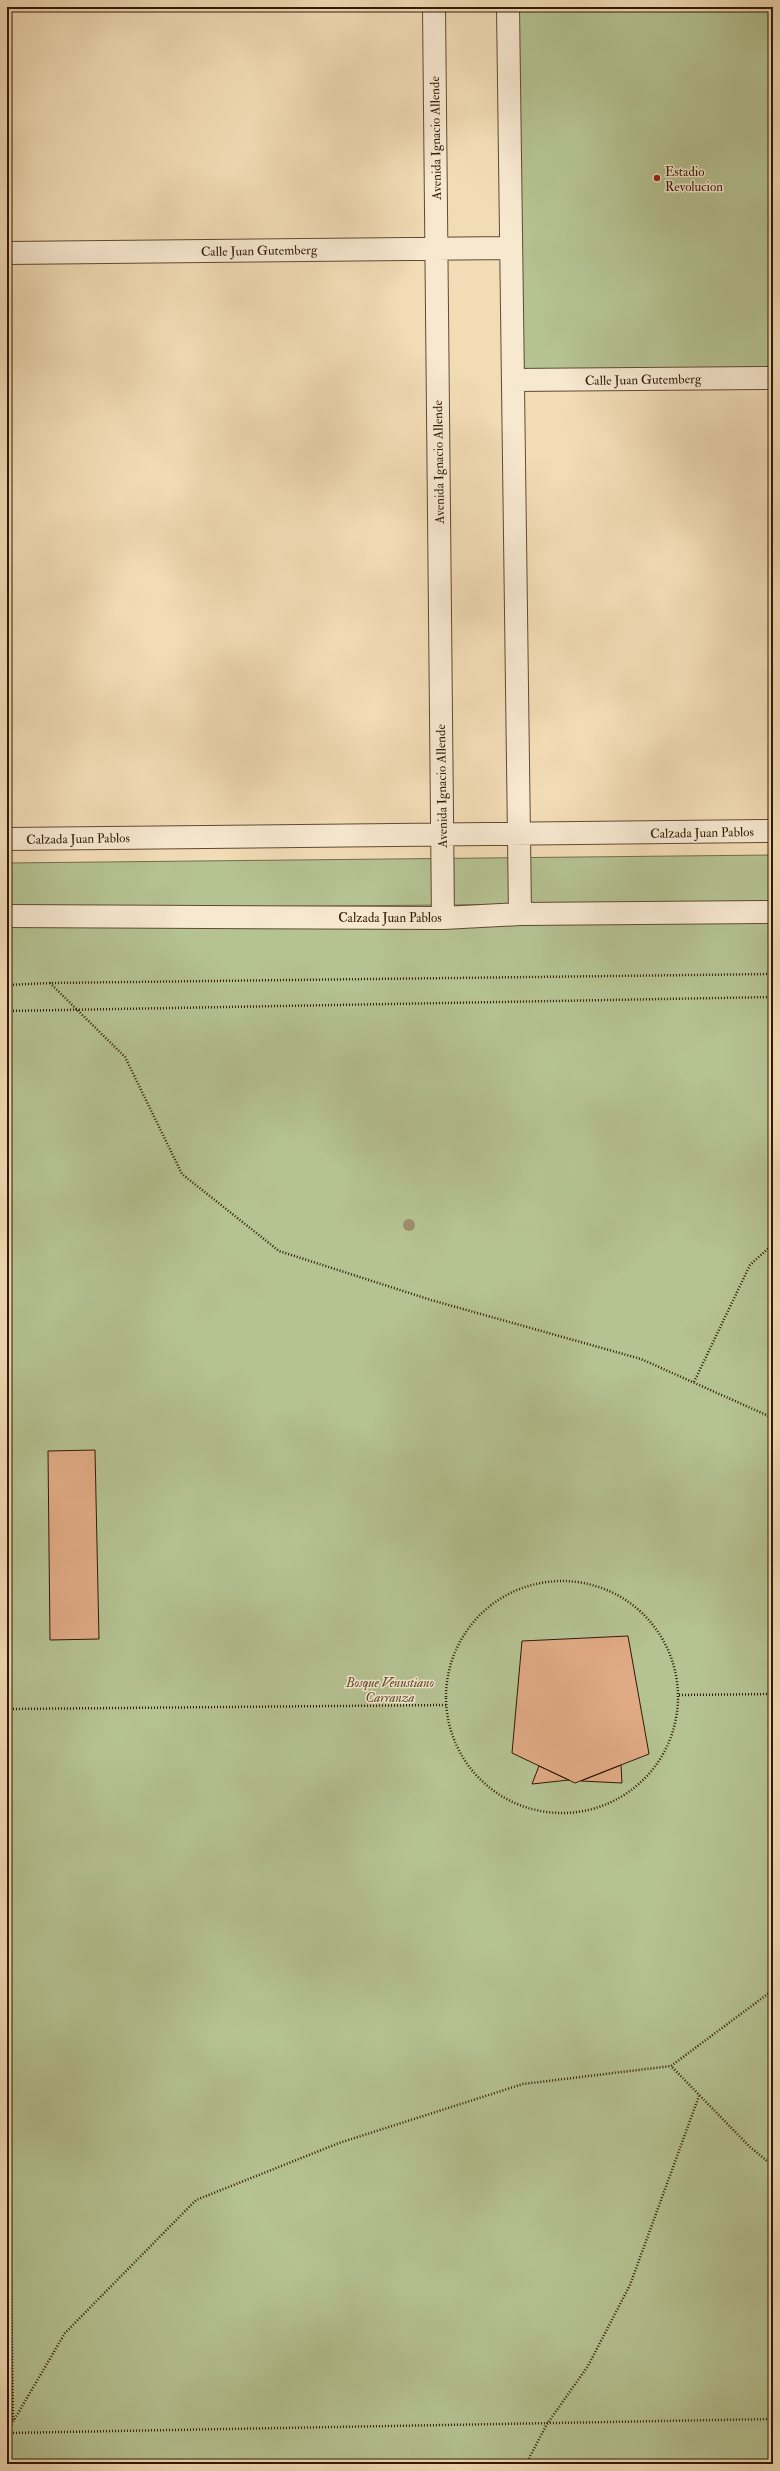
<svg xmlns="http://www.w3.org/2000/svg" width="780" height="2471" font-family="'IM FELL Double Pica',serif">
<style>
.green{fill:#b5c292;stroke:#736e4c}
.building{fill:#e0aa84;stroke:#311905}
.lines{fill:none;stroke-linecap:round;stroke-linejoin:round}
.minor-casing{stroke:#614a31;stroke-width:24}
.path{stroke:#311905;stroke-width:2.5;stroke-dasharray:1 2;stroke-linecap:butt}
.minor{stroke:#f7e8d0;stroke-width:22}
.tree{fill:#9e8d6c}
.poi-dot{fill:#8f2418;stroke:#f7e8d0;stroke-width:1.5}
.labels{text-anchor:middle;stroke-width:3;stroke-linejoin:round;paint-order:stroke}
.street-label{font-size:13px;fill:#311905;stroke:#f7e8d0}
.poi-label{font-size:13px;fill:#311905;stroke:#f7e8d0;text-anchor:start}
.park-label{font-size:13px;font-style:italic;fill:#594c2f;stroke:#f7e8d0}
</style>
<rect width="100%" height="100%" fill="#f2dcb6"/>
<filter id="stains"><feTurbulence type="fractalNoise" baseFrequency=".005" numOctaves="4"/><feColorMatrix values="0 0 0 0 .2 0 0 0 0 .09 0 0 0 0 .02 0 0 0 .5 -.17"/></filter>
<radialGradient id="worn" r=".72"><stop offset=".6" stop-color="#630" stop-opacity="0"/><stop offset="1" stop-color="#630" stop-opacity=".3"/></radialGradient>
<path class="green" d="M517,7H773V373L520,377Z
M773,855V902L7,909V863Z
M773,907V2464H7V915Z"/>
<path class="building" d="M95,1450L99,1639L50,1640L48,1451Z
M628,1636L649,1754L575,1783L512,1753L522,1641Z
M621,1765L622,1783L581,1781Z
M539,1766L569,1780L532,1784Z"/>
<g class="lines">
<defs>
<path id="minor" d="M434,7L443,918
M508,7L520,914
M7,253L511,248
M513,380L773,378
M7,839L773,831
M7,916L443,918L520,914L773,912"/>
</defs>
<use href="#minor" class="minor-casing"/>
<path class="path" d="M50,983L125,1057L182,1174L279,1251L431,1300L641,1359L773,1418
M7,985L50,983L773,974
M7,1011L773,997
M694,1382L750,1265L773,1244
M446 1697a116 116 0 1 1 232 0a116 116 0 1 1-232 0Z
M679,1695L773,1694
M7,1709L446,1705
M773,1990L671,2066L749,2146L773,2166
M7,2005L13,2421
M7,2432L65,2333L196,2200L339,2143L523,2084L671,2066
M7,2433L773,2419
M526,2464L547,2424L588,2366L630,2285L699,2096"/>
<use href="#minor" class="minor"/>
</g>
<circle class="tree" cx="409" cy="1225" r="6"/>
<circle class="poi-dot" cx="657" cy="178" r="4"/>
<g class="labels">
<g class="street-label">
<text transform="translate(435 138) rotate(-91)" y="5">Avenida Ignacio Allende</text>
<text transform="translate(259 250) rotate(-1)" y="5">Calle Juan Gutemberg</text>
<text transform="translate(643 379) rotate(-1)" y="5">Calle Juan Gutemberg</text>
<text transform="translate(438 462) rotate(-91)" y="5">Avenida Ignacio Allende</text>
<text transform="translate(441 786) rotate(-91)" y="5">Avenida Ignacio Allende</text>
<text transform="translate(702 832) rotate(-1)" y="5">Calzada Juan Pablos</text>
<text transform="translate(78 838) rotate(-1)" y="5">Calzada Juan Pablos</text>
<text x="390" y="922">Calzada Juan Pablos</text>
</g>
<g class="poi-label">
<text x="665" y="176">Estadio<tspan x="665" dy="15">Revolucion</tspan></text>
</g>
<g class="park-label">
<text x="390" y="1687">Bosque Venustiano<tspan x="390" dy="15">Carranza</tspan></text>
</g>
</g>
<rect width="780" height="2471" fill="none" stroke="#f2dcb6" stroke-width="24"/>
<rect x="8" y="8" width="764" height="2455" fill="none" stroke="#311905" stroke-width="2"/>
<rect x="12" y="12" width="756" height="2447" fill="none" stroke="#311905"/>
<rect width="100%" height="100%" filter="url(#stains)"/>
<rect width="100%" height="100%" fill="url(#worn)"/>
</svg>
